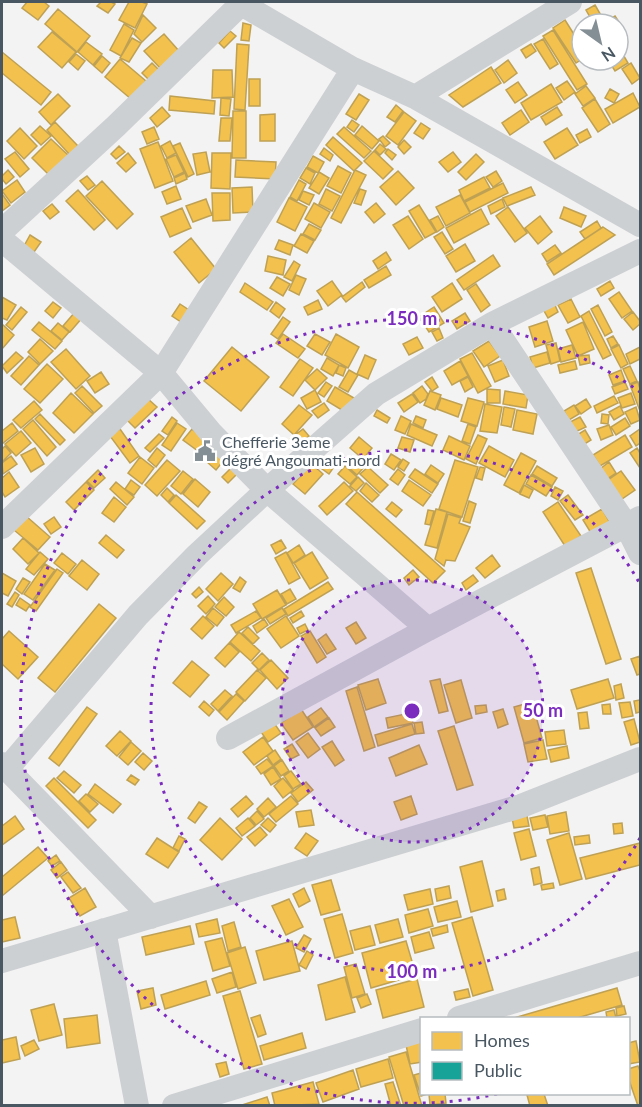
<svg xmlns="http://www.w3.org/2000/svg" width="642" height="1107" font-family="Lato,sans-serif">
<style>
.homes{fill:#f2c14e;stroke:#bfa154;stroke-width:1.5}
.public{fill:#17a398;stroke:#268c88;stroke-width:1.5}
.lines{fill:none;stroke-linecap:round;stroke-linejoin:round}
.minor{stroke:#cdd0d3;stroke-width:24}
.ring{fill:none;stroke:#7b2cbf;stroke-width:3;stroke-dasharray:3 6}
.labels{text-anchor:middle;stroke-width:6;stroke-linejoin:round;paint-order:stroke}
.poi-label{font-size:16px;fill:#485762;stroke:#fff;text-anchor:start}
.centre{fill:#7b2cbf;stroke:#fff;stroke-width:3}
.ring-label{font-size:18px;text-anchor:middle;font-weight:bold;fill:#7b2cbf;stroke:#fff;stroke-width:6;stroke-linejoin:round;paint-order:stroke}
</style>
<rect width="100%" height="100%" fill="#f4f3f3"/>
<path class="homes" d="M27,2H44L49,6L38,20L22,8Z
M101,2H111L115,4L108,13L97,6Z
M129,2H142L147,4L135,28L119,20Z
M595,5L606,24H594L586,10Z
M58,9L90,36L77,52L45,24Z
M143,15L156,28L142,42L134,34Z
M615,16L626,33L618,38V24H609L607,21Z
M565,20L582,47V59L576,63L553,28Z
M243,23L251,25L249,41L241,40Z
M124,24L134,30L121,56L110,50Z
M553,30L587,84L577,90L543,36Z
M230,31L236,36L224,48L219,43Z
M52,32L76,52L62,68L38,47Z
M164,34L179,51L160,68L144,51Z
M132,38L141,43L129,62L120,58Z
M543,39L558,64L550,69L534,44Z
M86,42L102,54L93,65L78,52Z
M237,44L249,45L245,110L234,109Z
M531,44L536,51L526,58L521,50Z
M618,46L628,63L615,71L608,60H618Z
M2,52L51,92L41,105L2,73Z
M76,54L85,61L78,70L69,62Z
M102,56L110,63L102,73L94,66Z
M120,59L146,81L131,99L105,77Z
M508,60L517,73L504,83L495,70Z
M152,63L159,70L149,80L142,73Z
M631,63L640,78L632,84L622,69Z
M491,67L501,83L463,107L449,95Z
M213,70H232L233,97L212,98Z
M249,79H260V106H249Z
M567,81L575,92L564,100L556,88Z
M518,82L527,95L515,103L506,90Z
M551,84L562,102L531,120L521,103Z
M586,86L595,98L583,106L575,94Z
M610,89L619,94L614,103L605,98Z
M633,93L640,107L613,123L605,109Z
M58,94L70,106L51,125L39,112Z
M359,94L369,100L356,120L346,114Z
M170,96L215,101L214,114L169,110Z
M221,98L231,99L229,116L220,115Z
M595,99L610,124L598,132L582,108Z
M396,105L403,111L395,122L387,117Z
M162,107L170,116L157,127L150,118Z
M557,107L562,115L546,125L541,117Z
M521,110L529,122L510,135L502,123Z
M233,111H246V158H232Z
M404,112L416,121L398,145L386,136Z
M275,114V141H260V115Z
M221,118H232L230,141H219Z
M352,120L359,125L354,132L347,127Z
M55,122L78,146L70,155L47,130Z
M421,123L430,129L423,139L414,133Z
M40,126L51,136L41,145L31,135Z
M362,126L379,141L372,149L355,135Z
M154,127L159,139L147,144L142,132Z
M344,127L371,151L364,158L337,134Z
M20,128L37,146L24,159L7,141Z
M567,128L578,145L555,159L544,142Z
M587,129L591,137L580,143L576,135Z
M383,136L390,143L385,147L379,139Z
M333,137L362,163L354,171L326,145Z
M51,139L69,156L50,176L32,158Z
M404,140L411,147L404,154L398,147Z
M170,141L176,153L167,158L161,146Z
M158,142L173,181L155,188L140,149Z
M180,143L194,174L188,177L173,146Z
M380,144L386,149L380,155L375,150Z
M119,146L125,152L116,159L111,154Z
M324,148L333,155L330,161L320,154Z
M388,149L396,155L392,160L385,153Z
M374,151L393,169L383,179L364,161Z
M15,152L29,169L20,177L5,159Z
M206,152L210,172L197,175L193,154Z
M453,152L461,162L448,172L439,162Z
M128,153L136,163L126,172L117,163Z
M212,153H231L230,189L211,188Z
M476,154L484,162L466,180L458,172Z
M176,155L184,172L174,177L166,159Z
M313,156L324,162L318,173L307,167Z
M236,160L276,162L275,179L235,177Z
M338,166L351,173L341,193L327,186Z
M306,168L315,173L310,184L300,178Z
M8,170L14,177L6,184L2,179V176Z
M355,170L366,175L341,223L331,218Z
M398,171L414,188L396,205L380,187Z
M496,171L502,181L493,187L486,177Z
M319,172L329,178L319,194L309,188Z
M185,173L187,179L176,184L174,178Z
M87,176L95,185L88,190L80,181Z
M484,177L490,188L464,201L459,190Z
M17,180L25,192L11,203L2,191Z
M299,180L306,184L297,201L290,197Z
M102,181L133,214L117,229L86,196Z
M503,183L508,193L470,212L465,202Z
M176,186L181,199L167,204L162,192Z
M252,187L253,212L233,213L232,188Z
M531,187L535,195L507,206L503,198Z
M326,189L340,196L332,211L319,204Z
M360,189L366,191L361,205L354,203Z
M78,190L105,220L94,230L66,201Z
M303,191L314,195L309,205L299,200Z
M212,193H230V220L213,221Z
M2,194L10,205L2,211Z
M460,195L470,213L446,226L436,207Z
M289,198L307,207L295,231L277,222Z
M206,199L212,215L193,222L186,206Z
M502,199L505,207L491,214L488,206Z
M314,203L330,212L321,228L305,219Z
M376,203L385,214L374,223L365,212Z
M52,204L59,212L50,219L43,211Z
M419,205L436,232L425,238L409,211Z
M508,207L527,233L515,242L496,216Z
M564,207L586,216L581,227L560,218Z
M182,208L191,228L170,237L161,217Z
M481,209L489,224L454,243L446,228Z
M408,216L423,239L409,249L393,225Z
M438,216L444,227L437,232L430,220Z
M540,216L552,232L538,244L525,228Z
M597,221L601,228L585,239L580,232Z
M309,224L321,230L315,240L303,234Z
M603,227L615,235L554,275L547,264Z
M442,232L453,249L445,254L434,237Z
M301,234L314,241L307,253L294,246Z
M30,235L41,242L34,252L24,246Z
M191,238L216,269L199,283L174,252Z
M279,240L293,245L290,255L275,249Z
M465,244L475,261L456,272L446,256Z
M555,245L561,253L547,262L542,254Z
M386,252L391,260L378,269L373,261Z
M493,255L500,266L464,290L457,280Z
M268,256L286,260L283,275L265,271Z
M294,261L300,265L292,281L284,277Z
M386,266L391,275L369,288L364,280Z
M296,275L306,279L299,295L289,290Z
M277,277L290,284L283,296L270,288Z
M332,281L342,295L328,306L317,291Z
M610,281L614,288L601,296L597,289Z
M362,282L365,287L346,302L342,297Z
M245,283L273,302L267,310L240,292Z
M452,283L462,299L442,312L432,297Z
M476,284L490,305L481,312L467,290Z
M619,292L632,311L622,318L609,299Z
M2,297L16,305L7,320L2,318Z
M571,299L580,317L568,323L558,305Z
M318,300L322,309L308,315L304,307Z
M53,302L61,308L53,318L45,311Z
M276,302L285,309L279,318L270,311Z
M554,303L558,312L548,318L543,309Z
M180,304L189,310L181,322L172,316Z
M598,305L612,332L605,336L591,309Z
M21,307L27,312L12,330L6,325Z
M434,307L444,323L429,332L419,317Z
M589,311L611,355L603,359L581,316Z
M75,312L82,318L70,332L63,326Z
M633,312L640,321V324L633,330L624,319Z
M465,313L470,321L457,329L452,321Z
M283,317L290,322L278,339L271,334Z
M547,321L553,341L535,347L529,327Z
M39,322L62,341L55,349L32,330Z
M583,322L594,349L578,356L566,330Z
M58,323L69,332L62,340L51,331Z
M2,324L14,335L2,349Z
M439,328L443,338L437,341L432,332Z
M283,334L305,349L298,358L276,343Z
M315,334L330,342L322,355L307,346Z
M336,334L359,347L348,368L325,355Z
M613,336L618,344L611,348L607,339Z
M417,337L423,348L409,355L403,344Z
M40,339L53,351L40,364L28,352Z
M489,341L500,356L484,367L473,351Z
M556,343L560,361L551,364L546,345Z
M572,345L576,358L561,362L558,349Z
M619,345L628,364L621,368L611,349Z
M232,347L269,377L241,411L204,381Z
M640,347V359L630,364L626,354Z
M66,349L90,376L76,389L51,362Z
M16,352L23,358L7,373L2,366Z
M547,352L550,363L533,368L530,357Z
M472,353L491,386L478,393L460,359Z
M365,355L376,360L368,379L357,374Z
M589,355L590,363L580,365L578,356Z
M29,356L39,365L21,385L11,376Z
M327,358L339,365L333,376L321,369Z
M300,359L313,368L293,396L280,387Z
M503,360L509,376L495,382L488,366Z
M460,361L468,376L452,385L444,371Z
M575,361L577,369L560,373L558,365Z
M47,364L63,379L40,403L24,389Z
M339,365L346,368L343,376L336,373Z
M630,366L637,381L630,384L623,369Z
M317,369L327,378L315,390L305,380Z
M349,370L358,375L348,392L339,387Z
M621,370L625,381L613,385L609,375Z
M101,372L109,384L95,393L87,381Z
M432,377L438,387L432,391L425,382Z
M468,377L473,387L465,392L460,381Z
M326,382L332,386L324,397L318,393Z
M625,382L628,389L615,394L612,387Z
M638,382L640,389V411L630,385Z
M82,386L102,406L94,413L75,393Z
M422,386L428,394L426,399L420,403L413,393Z
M335,387L354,398L345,412L327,401Z
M487,389L500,390V403H487Z
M315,390L321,402L307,409L301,398Z
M430,391L441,395L435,410L424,405Z
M505,391L528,395L526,408L503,404Z
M71,393L93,414L74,433L53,413Z
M631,393L635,404L622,408L618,398Z
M412,394L418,402L404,412L398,403Z
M614,396L618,403L597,413L594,406Z
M147,398L157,407L135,428L126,419Z
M441,398L462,405L458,417L437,409Z
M468,398L484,402L477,426L461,421Z
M586,399L591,407L581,414L575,406Z
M34,401L42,410L21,428L13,420Z
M324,403L329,410L318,418L312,411Z
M485,404L502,407L497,433L480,431Z
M299,405L312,415L294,435L282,424Z
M574,405L579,414L569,420L564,411Z
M620,406L624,414L614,420L609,412Z
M504,407L515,409L511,427L501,425Z
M636,407L640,420L631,424L625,412Z
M377,410L390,418L387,423L374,416Z
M517,410L537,414L533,434L513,430Z
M40,414L65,440L60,445L35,419Z
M602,414L609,415L608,424L601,423Z
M401,416L411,421L405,434L395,430Z
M416,416L426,420L423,428L413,423Z
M172,417L177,421L168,435L162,431Z
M580,417L586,427L575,432L570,422Z
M625,418L630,426L616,435L611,427Z
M33,420L56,447L47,456L23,429Z
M12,423L18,431L2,444V431Z
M177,423L186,429L171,451L162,445Z
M411,424L437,435L432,446L407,435Z
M468,424L476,427L470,444L462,441Z
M609,425L613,435L601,440L597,429Z
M120,429L139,456L130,463L110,436Z
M192,429L207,441L198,451L183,440Z
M303,429L309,436L295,446L290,439Z
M640,429V443L636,446L630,436Z
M585,430L591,440L583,445L577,435Z
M21,431L31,443L16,456L5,444Z
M159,434L164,438L150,452L145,448Z
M478,435L487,439L476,464L466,459Z
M625,435L632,447L600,466L593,455Z
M449,436L470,446L464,460L443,450Z
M359,437L372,448L363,459L350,448Z
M402,437L414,440L410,452L398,448Z
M5,446L11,453L2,462V449Z
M489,446L514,460L505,477L479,463Z
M35,448L44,464L31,472L21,455Z
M157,448L165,455L156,467L148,460Z
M637,448L640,453V468L630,453Z
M215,452L224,460L216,470L207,462Z
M521,453L536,461L519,493L504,485Z
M391,454L401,460L394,470L385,464Z
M11,456L17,464L3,474L2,463Z
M319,456L334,467L329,474L314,463Z
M140,457L154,468L142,484L128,473Z
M355,457L365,466L357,475L347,466Z
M403,459L409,463L404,471L398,467Z
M167,460L180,471L157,496L145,485Z
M455,460L478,467L462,517L439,509Z
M609,462L616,473L607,479L600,469Z
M312,464L323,474L305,494L293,484Z
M431,465L444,474L438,483L425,474Z
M345,466L357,477L350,484L338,474Z
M537,466L557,478L552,486L532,474Z
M368,467L388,485L380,493L360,474Z
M480,467L485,468L482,480L476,478Z
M231,468L237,474L228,483L222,477Z
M398,469L405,475L398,485L390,479Z
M415,469L438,484L432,493L409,477Z
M98,470L105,478L94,488L87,481Z
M183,471L193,479L181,494L171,486Z
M621,471L635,490L622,499L608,480Z
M9,472L19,487L5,497L2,492V478Z
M531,475L552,487L546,496L526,484Z
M358,477L364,483L356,491L350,486Z
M195,479L210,492L198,507L183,494Z
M131,480L140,487L134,495L125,489Z
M409,480L431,495L423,506L402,491Z
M86,482L94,490L74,510L66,502Z
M116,482L134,497L127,505L110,489Z
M344,482L353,491L327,515L319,506Z
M366,483L379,495L372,502L360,491Z
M524,485L533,490L529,498L520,494Z
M555,487L563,491L558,500L551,496Z
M167,488L174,495L168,502L161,495Z
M357,492L445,571L433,583L346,504Z
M176,495L205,521L197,529L169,503Z
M568,495L583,515L575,520L560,501Z
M114,497L126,507L114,522L102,513Z
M469,501L476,504L470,523L463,521Z
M392,502L402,510L396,517L386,509Z
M558,502L581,536L565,546L543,512Z
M436,509L447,512L437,548L425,545Z
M602,509L610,523L591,533L583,520Z
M428,510L434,511L430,525L425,524Z
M448,514L461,518L459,523L470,527L455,561L446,560L444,566L435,559Z
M26,516L50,537L38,550L14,530Z
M54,517L61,527L51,534L44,524Z
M106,535L124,550L117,558L99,543Z
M23,538L39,553L28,564L13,549Z
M281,540L286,548L276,554L271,545Z
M299,545L305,555L293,563L287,553Z
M40,552L48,559L34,575L26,569Z
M286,552L300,578L289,584L275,558Z
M312,552L328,578L310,589L294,563Z
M62,553L76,564L68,574L54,563Z
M492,555L500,566L485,578L476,568Z
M82,560L99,574L87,590L69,576Z
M45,564L55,570L33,600L24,594Z
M591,568L621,659L606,664L576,573Z
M57,569L63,573L36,611L30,607Z
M413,570L419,577L409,585L404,578Z
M2,573L16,581L8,596L2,593Z
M221,573L233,584L218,601L206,589Z
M473,575L478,581L466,590L462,583Z
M240,577L246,582L240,592L233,588Z
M23,578L30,582L22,594L16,589Z
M328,582L333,589L288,616L284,609Z
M199,587L203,592L196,598L192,594Z
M290,589L296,599L287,604L281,594Z
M277,590L286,605L262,619L253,604Z
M15,592L19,595L12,607L7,604Z
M208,596L215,604L206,614L198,606Z
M224,597L234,607L226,616L215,607Z
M20,598L30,605L26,611L16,605Z
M99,604L116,618L55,692L38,678Z
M213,608L224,617L217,626L206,617Z
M282,608L286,614L270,624L266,618Z
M256,611L261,618L236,633L231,625Z
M301,611L304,616L293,623L290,618Z
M203,616L214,626L202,639L191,629Z
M286,616L299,636L281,648L267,629Z
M264,619L268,625L257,633L253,626Z
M356,622L366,638L356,644L346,628Z
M305,624L308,630L300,634L297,628Z
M248,627L259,638L253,644L242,633Z
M9,631L38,657L18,679L2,664V639Z
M310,631L326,657L317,663L301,636Z
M239,632L260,651L251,661L230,642Z
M326,634L336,649L327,654L318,640Z
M229,643L239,652L225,667L215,658Z
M262,653L269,660L259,670L252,663Z
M640,656V674L637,675L631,659Z
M271,660L288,678L277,689L260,670Z
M192,661L209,675L190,697L173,683Z
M257,670L266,678L245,701L236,692Z
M378,679L386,703L366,710L358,685Z
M440,679L448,711L439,713L430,681Z
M608,679L614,698L577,709L571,690Z
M461,680L472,718L456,723L444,685Z
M621,684L624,698L616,700L614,686Z
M357,687L375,747L364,751L346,691Z
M225,690L232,696L218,711L211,704Z
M236,694L244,701L227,720L219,712Z
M640,700V712L636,713L634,701Z
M204,701L214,710L209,716L199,707Z
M532,702L542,738L524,743L514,707Z
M630,702L633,716L622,718L619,703Z
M610,704L611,714H603L602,705Z
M486,705L487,712L476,714L475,706Z
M87,707L97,714L59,766L49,758Z
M321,708L328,717L314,727L308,717Z
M301,709L313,727L293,740L281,723Z
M503,709L508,724L498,728L493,712Z
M587,712L589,728L580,729L578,713Z
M410,713L413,723L388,728L386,718Z
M329,718L335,727L321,736L315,728Z
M634,719L640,742L631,745L624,722Z
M422,722L424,733L416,734L414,723Z
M274,723L281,733L268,742L261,732Z
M412,724L415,734L378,746L375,735Z
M454,726L473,785L457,790L438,731Z
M564,730L566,744L547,746L545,732Z
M120,731L131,741L117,756L106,746Z
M308,733L320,749L308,758L296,742Z
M263,737L273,751L254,765L243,752Z
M543,740L547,759L528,762L524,744Z
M332,741L344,760L335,766L322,747Z
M131,742L141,751L128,765L119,757Z
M292,744L299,755L291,759L284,749Z
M419,745L427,764L396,776L389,758Z
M567,746L569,758L551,762L548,750Z
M275,750L281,759L273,765L267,756Z
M143,753L152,761L144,770L135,762Z
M267,759L273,766L261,774L256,767Z
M282,760L289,771L281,776L274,766Z
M273,767L281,779L271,785L264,774Z
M64,771L81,785L74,793L57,778Z
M291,771L301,784L293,789L284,776Z
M131,775L139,780L135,785L127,780Z
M54,778L96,820L88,828L46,786Z
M283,778L293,790L283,798L274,786Z
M306,782L313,790L298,802L291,793Z
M95,784L121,804L113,813L88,794Z
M86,794L98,804L90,812L79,801Z
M246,796L253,804L238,817L231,809Z
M291,796L298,804L276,822L269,814Z
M411,796L417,814L401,820L394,802Z
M268,798L276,807L264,817L257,809Z
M199,802L207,807L195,823L188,818Z
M311,810L314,825L299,827L296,812Z
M257,811L264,819L256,825L250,818Z
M566,812L569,831L550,834L547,816Z
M545,815L548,827L533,830L530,818Z
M15,816L24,829L2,845V826Z
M527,816L529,826L514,828L512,818Z
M220,818L242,839L222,860L200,840Z
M248,818L255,826L242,836L236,828Z
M268,818L276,825L270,832L261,825Z
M622,823L623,833L614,834L613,824Z
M260,827L267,835L255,846L247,837Z
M529,829L536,856L521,860L514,833Z
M306,833L318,841L307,856L295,848Z
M569,833L582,879L560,885L547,840Z
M589,835L590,843L575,845L574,837Z
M179,836L185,839L179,851L173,848Z
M157,838L179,852L168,868L146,854Z
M640,843V865L586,879L580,858Z
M38,847L48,858L2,896V877Z
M56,855L60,861L52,866L48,861Z
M482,861L493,906L471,912L460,867Z
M61,862L67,870L57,878L51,870Z
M539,867L542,883L534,885L531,869Z
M68,872L81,888L73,893L61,877Z
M331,880L340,910L321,915L312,885Z
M553,883L554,888L542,890L541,885Z
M449,886L451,898L437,901L435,889Z
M85,888L96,907L80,916L69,898Z
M304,888L310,901L299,907L293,894Z
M430,889L433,904L408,910L404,895Z
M504,889L506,899L498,901L496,891Z
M289,899L303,927L286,935L272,906Z
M457,901L461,917L438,922L434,907Z
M428,909L433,926L409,933L405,915Z
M342,914L353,953L335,958L324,919Z
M15,917L20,938L2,942V920Z
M472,917L493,990L473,996L452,923Z
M217,919L220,933L199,937L196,924Z
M398,919L403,937L380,943L375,925Z
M234,922L241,947L228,951L222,926Z
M447,925L448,932L433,936L431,929Z
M190,926L194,944L146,955L142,937Z
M370,926L375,945L355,950L350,931Z
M429,932L434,948L415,953L411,937Z
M304,935L311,939L304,952L296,948Z
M222,938L230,966L213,971L205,942Z
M292,941L300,971L264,980L256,951Z
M406,941L416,975L371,988L362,953Z
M245,947L256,983L238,989L227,953Z
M307,951L313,955L306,969L299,965Z
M356,964L365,994L352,998L344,967Z
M232,972L236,987L217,993L212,979Z
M345,977L355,1012L326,1020L318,985Z
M417,979L424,1007L383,1018L376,990Z
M206,981L210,995L165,1009L161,995Z
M153,988L156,1005L141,1009L137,991Z
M617,988L622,1005L577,1018H514Z
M468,989L470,997L456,1000L454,992Z
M240,991L262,1064L244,1069L223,996Z
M367,994L371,1004L361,1008L357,998Z
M54,1004L62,1035L39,1041L31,1010Z
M624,1006L626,1014L617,1016L616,1008Z
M614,1010L616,1018H607L606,1012Z
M97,1015L100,1043L67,1048L64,1019Z
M260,1015L266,1034L258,1037L251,1018Z
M302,1033L306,1048L264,1060L260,1046Z
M16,1037L20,1059L2,1063V1040Z
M34,1040L39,1049L25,1056L21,1046Z
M422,1041V1062L410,1064L406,1045Z
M636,1041L640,1062L628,1064V1043Z
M406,1052L422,1106H404L389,1057Z
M388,1059L393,1078L361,1087L356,1069Z
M226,1062L229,1074L220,1077L216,1064Z
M638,1066L640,1071V1106H638L628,1077V1069Z
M353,1070L359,1089L323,1102L316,1083Z
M421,1073L422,1094H427L421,1096L414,1075Z
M313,1082L319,1104L275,1106L272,1093Z
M393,1082L401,1106H391L385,1084Z
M429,1094H445L446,1103L430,1105Z
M531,1094H544L548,1106H530L527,1095Z
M267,1097L270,1106H239Z"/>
<path class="public" d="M207,444L215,451L206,460L199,453Z"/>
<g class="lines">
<path class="minor" d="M238,2L353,69L415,97L640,225
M415,97L570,2
M2,231L116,126L242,3
M2,240L161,373L211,433L267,490L428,629L640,518
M492,324L626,525L640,553
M2,527L161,373L353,69
M228,738L428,629
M2,764L7,769L138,615L197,555L267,490L376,394L492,324L640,251
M7,769L151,917
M104,930L137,1106
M2,961L521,806L640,759
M459,1018L640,963
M174,1106L422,1030"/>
</g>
<circle cx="412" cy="711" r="131" fill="#7b2cbf" fill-opacity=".12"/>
<g class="ring">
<circle cx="412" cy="711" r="131"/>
<path d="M640 838A261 261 0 1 1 640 584"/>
<path d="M497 1094A392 392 0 1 1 640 392"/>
</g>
<defs>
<symbol id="civic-bare" viewBox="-9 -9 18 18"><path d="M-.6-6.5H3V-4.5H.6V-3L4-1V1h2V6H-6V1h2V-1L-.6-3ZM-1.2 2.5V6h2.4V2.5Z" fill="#848e95" stroke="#fff" stroke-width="2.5" paint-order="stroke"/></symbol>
</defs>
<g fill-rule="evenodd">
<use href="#civic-bare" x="190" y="436" width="30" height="30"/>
</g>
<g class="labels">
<g class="poi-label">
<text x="222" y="448">Chefferie 3eme<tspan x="222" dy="18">dégré Angoumati-nord</tspan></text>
</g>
</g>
<circle cx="412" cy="711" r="9" class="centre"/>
<g class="ring-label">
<text x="412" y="325">150 m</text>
<text x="543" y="717">50 m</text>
<text x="412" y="978">100 m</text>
</g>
<rect width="642" height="1107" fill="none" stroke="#485762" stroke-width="6"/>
<rect x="420" y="1017" width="210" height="78" fill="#ffffff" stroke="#b6bcc0" stroke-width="1.5"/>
<rect x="432" y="1032" width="30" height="18" fill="#f2c14e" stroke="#b6bcc0" stroke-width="1.5"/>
<text x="474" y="1047" font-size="18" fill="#485762">Homes</text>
<rect x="432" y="1062" width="30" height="18" fill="#17a398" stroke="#b6bcc0" stroke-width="1.5"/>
<text x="474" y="1077" font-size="18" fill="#485762">Public</text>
<g transform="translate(600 42) rotate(146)"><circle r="28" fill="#ffffff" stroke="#b6bcc0" stroke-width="1.5"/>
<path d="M0-4.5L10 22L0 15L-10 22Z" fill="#848e95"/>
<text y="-9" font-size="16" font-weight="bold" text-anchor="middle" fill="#485762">N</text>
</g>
</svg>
